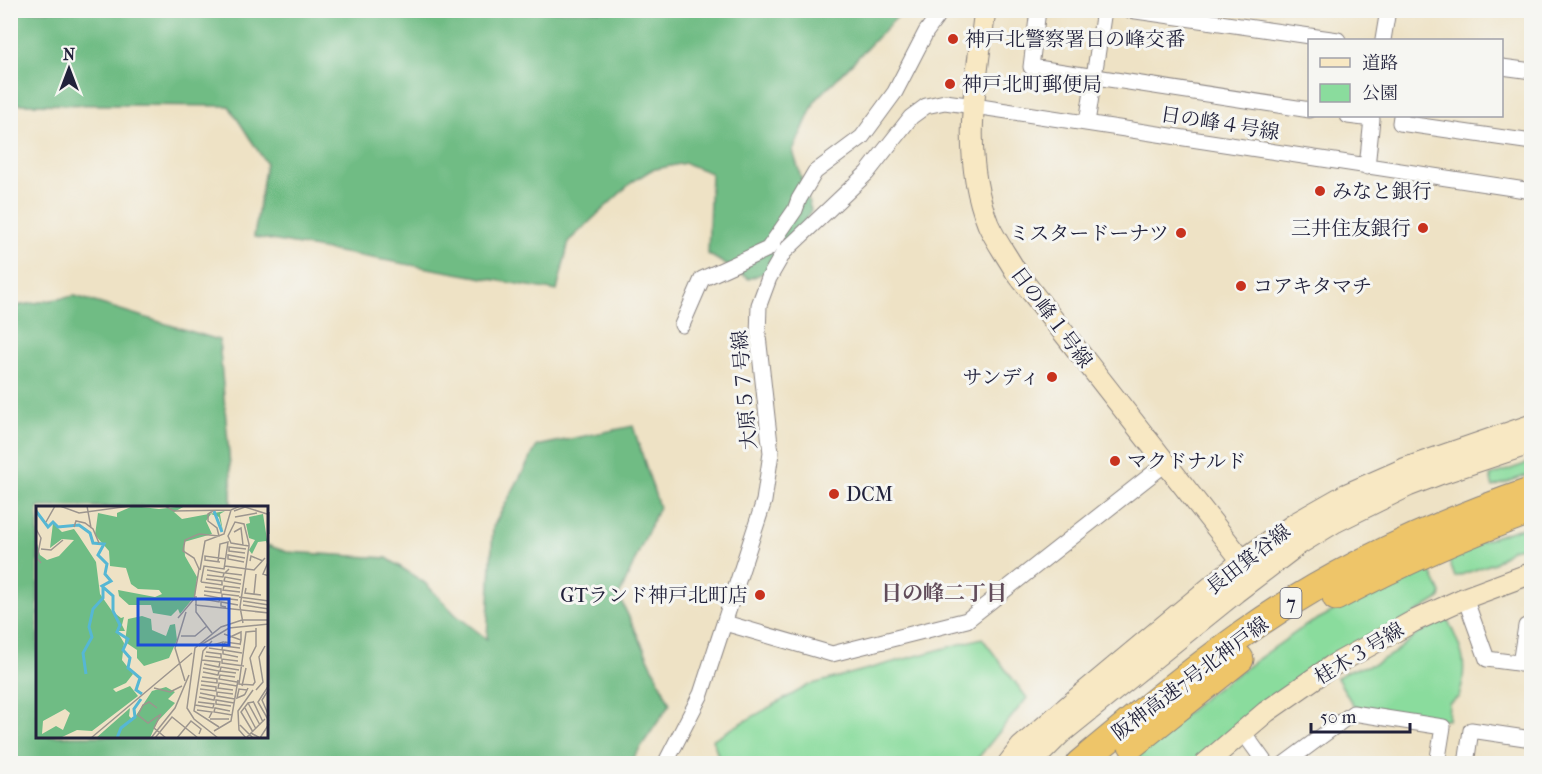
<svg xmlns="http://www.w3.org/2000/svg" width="1542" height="774" font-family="'IM FELL French Canon','Noto Serif JP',serif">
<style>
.green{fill:#8adc9d;stroke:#567f6c;stroke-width:1.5}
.forest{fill:#6fbc84;stroke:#486f60;stroke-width:1.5}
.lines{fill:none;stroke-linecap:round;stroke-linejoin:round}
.street-casing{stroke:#888280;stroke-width:17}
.secondary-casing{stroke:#888280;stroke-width:23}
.highway-casing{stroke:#888280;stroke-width:29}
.street{stroke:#fff;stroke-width:15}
.secondary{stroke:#f8e8c3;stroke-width:21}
.highway{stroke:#eec569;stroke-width:27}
.poi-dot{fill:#c8321e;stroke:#f6f6f2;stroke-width:2}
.labels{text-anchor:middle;stroke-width:6;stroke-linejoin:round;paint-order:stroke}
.shield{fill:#f6f6f2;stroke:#626272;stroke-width:1.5}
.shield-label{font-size:18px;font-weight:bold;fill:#22223b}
.poi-label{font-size:20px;fill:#22223b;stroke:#f6f6f2;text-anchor:start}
.street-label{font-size:20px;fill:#22223b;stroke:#f6f6f2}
.neighbourhood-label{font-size:21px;font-weight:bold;fill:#614c5a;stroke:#f6f6f2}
.inset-river{fill:none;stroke:#56b7d4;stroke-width:3}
.inset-road{fill:none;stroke:#9c958e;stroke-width:1.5}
.view{fill:#1d4ed8;fill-opacity:0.15;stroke:#1d4ed8;stroke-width:3}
.inset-edge{fill:none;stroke:#22223b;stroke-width:3}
</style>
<rect width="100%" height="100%" fill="#f6f6f2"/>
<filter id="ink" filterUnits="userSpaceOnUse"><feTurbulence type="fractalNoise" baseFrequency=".0167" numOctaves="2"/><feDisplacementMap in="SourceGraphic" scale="12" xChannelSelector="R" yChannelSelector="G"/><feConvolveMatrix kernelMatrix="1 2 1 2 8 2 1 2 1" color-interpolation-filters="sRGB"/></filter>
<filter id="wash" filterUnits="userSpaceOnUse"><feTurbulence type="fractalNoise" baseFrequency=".008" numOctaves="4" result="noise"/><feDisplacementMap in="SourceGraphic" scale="24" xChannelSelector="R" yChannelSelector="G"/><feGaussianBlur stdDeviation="1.35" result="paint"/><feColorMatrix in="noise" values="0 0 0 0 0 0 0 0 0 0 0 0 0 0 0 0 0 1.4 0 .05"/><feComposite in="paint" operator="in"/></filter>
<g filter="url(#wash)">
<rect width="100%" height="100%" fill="#eee2c5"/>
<path class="green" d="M1531,462V474L1493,487L1490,476Z
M1531,525V545L1512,549L1494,563L1455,577L1447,556L1496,536Z
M1426,562L1441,593L1440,598L1260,710L1194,763L1128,764L1210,693L1305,626Z
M1447,618C1462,650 1469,662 1459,697L1449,703L1448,720L1354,707L1337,678L1347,671L1375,664L1394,653L1419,633Z
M982,638L1027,698L974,763H720L713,739L809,685Z"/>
<path class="forest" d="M11,11H903L815,101L793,151L811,210L780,266L749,279L708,254L711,173L685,163L651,170L632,182L569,241L557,291L254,237L266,163L229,106L11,104Z
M75,296L219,340L231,477V507H38V736H267V545L287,552L387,558L425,583L456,615L487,639L493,527L537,446L633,426L659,507L619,596L670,704L630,763H11V307Z"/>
</g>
<g filter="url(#ink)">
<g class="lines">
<defs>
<path id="street" d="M1038,10L1031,67L1310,110
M1129,10L1338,40
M1383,40L1388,10
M1502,67L1532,71
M1348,116L1372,119L1367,167
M1401,116L1400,123L1532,142
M1087,123L1104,10
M682,325L702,279L768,249L795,210L799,199L815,172L862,137L895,92L926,32L942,10
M1465,598L1487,659L1532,665
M725,623L832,654L967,620L1165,464
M1520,664L1526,626L1532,624
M1243,732L1266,764
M665,764L701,694L764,501L771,453L758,336L759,305L769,278L784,252L867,173L911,117L926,106L945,102L974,106L1532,191
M1284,764L1353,713L1443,727L1437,764
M1466,764L1471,730L1532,739"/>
<path id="secondary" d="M985,10C976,83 960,153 988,224C995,240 1007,256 1016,272L1255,577
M1008,764L1021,747L1074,701L1243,560L1296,523L1347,494L1404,469L1532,425
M1030,764L1060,734L1236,592L1299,544L1335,522L1408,486L1442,473L1532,443
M1205,764L1266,712L1332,666L1414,621L1465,598L1532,573"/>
<path id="highway" d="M1336,597C1399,564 1463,535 1530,511
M1132,745L1240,659
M1079,764C1133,719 1187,674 1243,634C1331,571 1430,526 1532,491"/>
</defs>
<use href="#street" class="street-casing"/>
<use href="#secondary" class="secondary-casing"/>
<use href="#highway" class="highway-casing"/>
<use href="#street" class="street"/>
<use href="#secondary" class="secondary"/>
<use href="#highway" class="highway"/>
</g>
</g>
<g class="poi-dot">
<circle cx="953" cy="39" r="6"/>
<circle cx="950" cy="84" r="6"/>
<circle cx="1320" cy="191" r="6"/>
<circle cx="1423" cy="228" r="6"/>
<circle cx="1181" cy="233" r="6"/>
<circle cx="1241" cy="286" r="6"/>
<circle cx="1052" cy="377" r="6"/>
<circle cx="1115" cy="461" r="6"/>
<circle cx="834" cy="494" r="6"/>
<circle cx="760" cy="595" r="6"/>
</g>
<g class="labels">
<rect class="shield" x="1280.5" y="588" width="21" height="30" rx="4.5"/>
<g class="shield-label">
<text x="1291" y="609">7</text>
</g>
<g class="poi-label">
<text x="965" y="46">神戸北警察署日の峰交番</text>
<text x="962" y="91">神戸北町郵便局</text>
<text x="1332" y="198">みなと銀行</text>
<text x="1411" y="235" text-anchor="end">三井住友銀行</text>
<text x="1169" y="240" text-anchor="end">ミスタードーナツ</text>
<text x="1253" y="293">コアキタマチ</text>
<text x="1040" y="384" text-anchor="end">サンディ</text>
<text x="1127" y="468">マクドナルド</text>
<text x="846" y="501">DCM</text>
<text x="748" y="602" text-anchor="end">GTランド神戸北町店</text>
</g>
<g class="street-label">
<text transform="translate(1220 123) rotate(9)" y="7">日の峰４号線</text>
<text transform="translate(1052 317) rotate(53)" y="7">日の峰１号線</text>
<text transform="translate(744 390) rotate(-95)" y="7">大原５７号線</text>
<text transform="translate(1248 559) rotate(-38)" y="7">長田箕谷線</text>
<text transform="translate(1359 653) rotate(-31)" y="7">桂木３号線</text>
<text transform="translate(1190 678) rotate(-37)" y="7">阪神高速7号北神戸線</text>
</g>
<g class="neighbourhood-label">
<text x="944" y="600">日の峰二丁目</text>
</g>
</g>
<g transform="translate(36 506)">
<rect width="232" height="232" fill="#eee2c5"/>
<path d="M97,0L123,3L149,0L138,6L146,13L189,5L184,8L187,26L183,11L175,8L170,15L176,28L148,36L149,50L161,71L159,90L144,108L142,103L135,110L117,107L115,99H93L83,90L82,84L119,91L126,88L123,84L102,83L95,78L90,62L74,60L73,45L59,29L62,7L81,11V7ZM227,8L232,40L230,35L222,36L216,48L213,44L219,34L213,32L210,18L214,17L213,11ZM17,17L26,26L38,23L43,30L60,56L64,88L76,105L85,112L88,111L86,119L89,125H81L88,137L86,154L97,168L90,177L77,183L80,186L94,180L102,190L56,225L41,224L24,232H0V34L4,49L11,54L23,50L38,34L26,33L14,42ZM29,203L34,207L27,224L20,220L6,228L7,215ZM106,110L115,113L116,124L130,130L134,119L139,118L141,134L133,152L108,160L101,152V144L89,136L92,113ZM130,181L139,186L132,193L139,197L121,216L114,232H60L94,202L93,210L97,214L116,185Z" fill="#6fbc84" fill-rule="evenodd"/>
<path class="inset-river" d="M0,5L12,21L17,16L22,21L43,19L54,27L57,37L68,38L62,49L71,58L69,68L75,75L66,80L77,90V105L84,119L81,126L92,133L87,144L94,152L92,162L104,172L100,184L106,188M178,5L186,26M50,168L47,147L56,131L53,121L57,103L67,92V81M81,232L85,222L99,211L98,203L105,193"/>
<path class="inset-road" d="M24,0L43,7L94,0M51,0L55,22M129,0L138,5L195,4L204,0M198,5L209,1L231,8M233,6V28M199,11L221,7M10,16L19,0M38,21L40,15L49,17L57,23L63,37M0,23L5,32L1,52L5,57M198,26L205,22L207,39M5,43L15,44L27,34M209,47L193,45V41L210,43M233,54L227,68L233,70M214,55L215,50L227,55M184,56L169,54V50L190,53M208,56L192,53V49L209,52M189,60L218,64L229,52M193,63L189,67L206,69M164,64L169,35L188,28L195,4M171,69L187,71L188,67L171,64M165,76L168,60L188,63L192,36L184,38L182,56M165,76L186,79V75L170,73M205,78L188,75L189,71L205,74M210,82L209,87L225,89M168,85L185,87V83L169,81M204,86L187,84L188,80L204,82M218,88L220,68M160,90V106L176,127M203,91L233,95M167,93L183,96L184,92L168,89M202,94L186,92V88L203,90M207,95L233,99M159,99L233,107M207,99L233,103M190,101L185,100V96L202,99M142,112L158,93L163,63L158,52L147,45L149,34L163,28L183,30L181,22L172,15V8L177,5M207,117L204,101L213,40V38L208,18L199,16L192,30L195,37L213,40M220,122V140L214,152L219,176L217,179L203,178L210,126L220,125M188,128L205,134L204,139M145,130H159L171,120M192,132L205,126V134M176,135L167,145L158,205L183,221M163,140L193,122L233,118M173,142L186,144L187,136L177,139M204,142L188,140L189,136L204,138M233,149V174M169,150L185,152V148L170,146M202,151L187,148V144L206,147M166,154L184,156L183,161L168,158M202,155L186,153V157L208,160M167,166L182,169L183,165L167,162M200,167L184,165L185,161L203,164M199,171L184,169L183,173L201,176M149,175L139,142L150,106M165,175L181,177V173L166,171M233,179L222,196L233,215M206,180L210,162M118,182L134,186L146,180M164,183L180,185V181L165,179M233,183L226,194L233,210M197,184L182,182L183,177L201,180M211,184L203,183L201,192L208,189L209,188L212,182M217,184L202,205L203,224L210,232L229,213M220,184L227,176L223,151L229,140M197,188L181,186V190L199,193M163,191L178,194L179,190L164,187M217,195L227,216M212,197L224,219M159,199L177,202L178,198L162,196M195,200L180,198V194L198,197M121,202L113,196L107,199L102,209L112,217L125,208L118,222L130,232M209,202L220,223M161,204L176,206L173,212M194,205L179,202L178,206L196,209M174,213H193M204,219L217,232M178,225L195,215L202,174M217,226L205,206L212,197L217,196M215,227L224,232L233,218M55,232L156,147M115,232L139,202L153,169M119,232L136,211L162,232M141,232L155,215L165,223L163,228M182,232L158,213L151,202L159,142L185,121L206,114H233"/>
<path class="view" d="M102,93H193V139H102Z"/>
<rect width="232" height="232" class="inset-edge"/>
</g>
<rect width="1542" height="774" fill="none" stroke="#f6f6f2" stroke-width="36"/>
<rect x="1308" y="39" width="195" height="78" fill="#f6f6f2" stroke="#a1a1a9" stroke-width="1.5"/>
<rect x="1320" y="58" width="30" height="9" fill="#f8e8c3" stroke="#a1a1a9" stroke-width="1.5"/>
<text x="1362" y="69" font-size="18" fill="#22223b">道路</text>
<rect x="1320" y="84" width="30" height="18" fill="#8adc9d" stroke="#a1a1a9" stroke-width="1.5"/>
<text x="1362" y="99" font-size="18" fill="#22223b">公園</text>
<g transform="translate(69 69)" stroke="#f6f6f2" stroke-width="4.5" paint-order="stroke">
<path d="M0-4.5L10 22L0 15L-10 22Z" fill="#22223b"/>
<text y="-9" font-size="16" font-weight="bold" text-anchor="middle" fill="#22223b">N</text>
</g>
<path d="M1311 723v9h99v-9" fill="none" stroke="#22223b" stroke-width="3"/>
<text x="1320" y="723" font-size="18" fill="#22223b" stroke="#f6f6f2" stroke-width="4.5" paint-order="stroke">50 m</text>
</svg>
